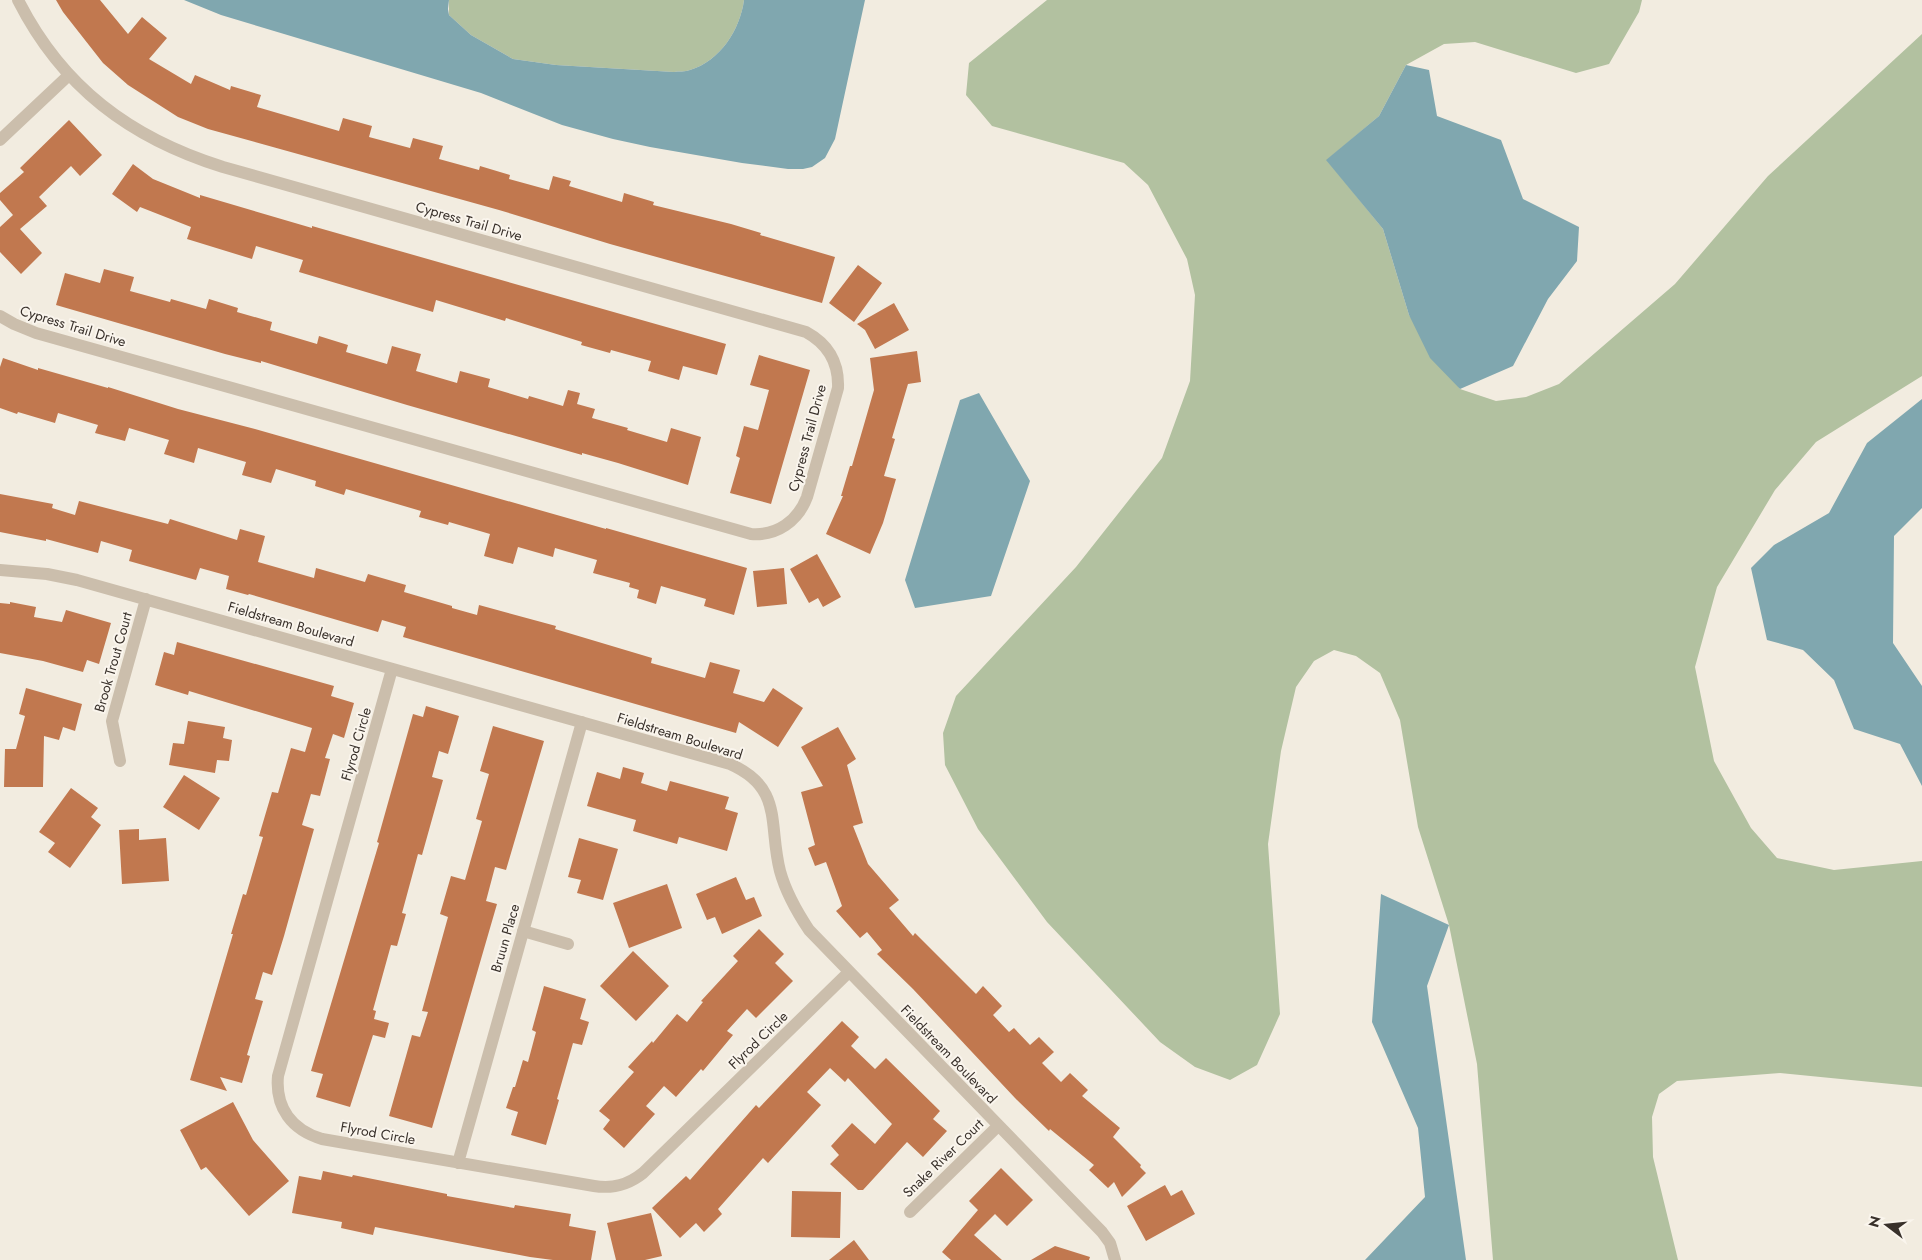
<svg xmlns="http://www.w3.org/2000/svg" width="1922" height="1260" font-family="Jost,sans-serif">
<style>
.green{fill:#b2c1a0}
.water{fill:#80a7af}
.building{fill:#c1784f}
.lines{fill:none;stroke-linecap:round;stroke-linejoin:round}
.minor{stroke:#cbbeac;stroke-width:12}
.labels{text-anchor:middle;stroke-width:4;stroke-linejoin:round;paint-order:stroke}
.street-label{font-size:14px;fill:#39312b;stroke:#faf5ed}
</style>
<rect width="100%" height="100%" fill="#f2ece0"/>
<path class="green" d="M449,0H744C740,30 720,61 690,70C685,72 679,71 674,72L556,65L513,59L471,35L449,15Z
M1047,0H1642L1639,12L1609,64L1576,73L1475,42L1444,44L1406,65L1379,116L1327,160L1383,229L1409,315L1460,389L1496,401L1526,397L1559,384L1675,284L1768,176L1922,34V376L1816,442L1775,490L1717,587L1695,667L1714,761L1751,828L1777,858L1834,870L1922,861V1087L1780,1073L1677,1081L1659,1094L1652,1117L1653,1157L1678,1260H1493L1477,1064L1449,925L1418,827L1400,720L1380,673L1356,656L1334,650L1314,661L1296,687L1281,751L1268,844L1280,1014L1257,1065L1230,1080L1195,1067L1160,1042L1047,922L978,829L945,765L943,733L956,696L1076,567L1162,458L1190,381L1195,295L1187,259L1148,185L1124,163L992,126L966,95L969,63Z"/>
<path class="water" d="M184,0H449L448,9L449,15L471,35L513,59L556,65L674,72C679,71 685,72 690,70C720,61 740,30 744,0H865L835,139L825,158L812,167L803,169H788L742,163L650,147L613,139L562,125L481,93L221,15Z
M1406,65L1429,70L1437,116L1501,140L1523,199L1579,227L1577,261L1548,299L1513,366L1460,389L1430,358L1409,315L1383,229L1326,160L1379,116Z
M979,393L1030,481L991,596L915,608L905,580L960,400Z
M1922,399V508L1894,536L1893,643L1922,686V786L1900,744L1854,729L1834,680L1803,650L1767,640L1751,568L1774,545L1829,513L1867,443Z
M1381,894L1449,925L1427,986L1466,1260H1365L1425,1197L1418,1128L1372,1022Z"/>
<path class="building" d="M56,0H100L128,34L142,17L167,38L149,59L191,84L195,75L230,90L231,86L261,95L257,107L339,131L343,118L372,126L369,137L410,148L413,138L443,146L439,159L479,170L480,166L510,175L509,179L549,190L553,176L571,181L569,186L622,202L624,193L654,202L653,205L731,224L761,233L760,235L835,257L822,303L610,244L499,210L208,129L178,117L128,85L103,63L63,12Z
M69,120L102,155L80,176L71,166L39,197L47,206L20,229L42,253L21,274L0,252V227L13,215L0,200V193L24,172L20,168Z
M133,164L153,179L200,198V195L312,228V226L347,236L726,344L717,375L683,366L679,380L648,371L651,361L611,350L610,353L581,345L582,342L506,318L505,321L436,300L433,312L299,272L303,260L256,246L252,259L187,239L191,227L140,207L137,212L112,194Z
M858,265L882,283L854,322L829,303Z
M104,269L134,277L130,291L170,302L171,299L206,309L209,299L238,308L237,312L272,322L270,330L317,344L319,336L348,345L346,352L387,364L392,346L421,354L416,371L457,383L460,371L490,379L488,387L528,399L529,396L563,406L568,390L580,393L577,404L595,409L592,418L628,428L627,430L667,442L671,428L701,437L688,485L618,463L582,453V455L407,405L261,361V363L225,354L56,305L65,273L100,283Z
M894,303L909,330L875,349L865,330L857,324Z
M917,351L921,382L908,384L892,438L895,439L884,476L896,479L883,523L870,554L826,534L843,496H841L850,466H852L874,390L870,358Z
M759,355L810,370L771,504L730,493L740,458L736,456L744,426L758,430L769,390L750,385Z
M3,358L38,370V368L108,388V387L178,409L255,429L606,529V528L747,568L734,615L704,606L706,599L661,586L656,604L637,598L639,590L629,587L630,583L593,573L597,560L555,548L553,557L518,547L513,564L484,556L490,534L449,522L448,525L419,517L421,511L346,489L344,495L315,486L316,481L276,469L271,483L242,475L246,462L198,448L194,463L164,454L169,440L129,428L125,441L95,433L98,425L58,413L55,423L18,412L17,414L0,408V367Z
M0,494L53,504L52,508L75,515L79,501L168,524L170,519L237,540L240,529L265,536L258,562L314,578L316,568L365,582L368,574L406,585L404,592L452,606V608L477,615L479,605L556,626L555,629L652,658L651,663L705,678L710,662L740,670L733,693L764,702L773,688L803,708L778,747L739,722L736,733L403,637L406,627L382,620L378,632L249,594L248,595L226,589L229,576L200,568L196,580L129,561L132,550L101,541L98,553L46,539V541L0,532Z
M817,554L841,597L823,607L818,598L809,603L790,569Z
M784,568L787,604L757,607L753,571Z
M10,602L36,607L34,617L62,622L66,610L111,623L99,664L87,660L83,672L43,661L0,653V603L10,604Z
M177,642L334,686L331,696L354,703L344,738L333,734L325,758L330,759L320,796L311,794L302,825L314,829L284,936L272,975L263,972L255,999L263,1001L247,1055L250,1056L242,1083L220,1077L227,1091L190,1080L233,934H231L243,894L246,895L263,837L259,836L272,792L278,793L291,748L305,752L312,728L189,691L188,695L155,685L164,652L174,655Z
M26,688L82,704L75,731L63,727L59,740L44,736L43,787H4L5,749H16L25,716L19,714Z
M426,706L459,716L448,754L439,751L432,777L443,780L422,855L418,854L402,913L406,914L397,946L391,945L373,1010L376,1011L374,1019L389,1023L385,1038L373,1035L350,1107L316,1097L323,1074L311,1071L379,843L377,842L413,714L423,717Z
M188,721L225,727L223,738L232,740L229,761L217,760L215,773L169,765L173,743L184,744Z
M493,726L544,741L506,870L495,867L486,901L497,904L432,1128L389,1116L412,1035L420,1037L428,1012L422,1011L448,917L440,914L451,876L465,880L482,821L476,819L489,774L480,771Z
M838,727L856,759L847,765L863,823L853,826L868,864L899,900L889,908L913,936L915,933L976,994L983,986L1002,1006L993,1015L1009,1032L1014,1028L1030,1045L1039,1037L1054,1052L1042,1063L1061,1082L1070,1073L1088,1090L1082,1096L1120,1128L1113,1137L1141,1165L1140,1167L1146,1173L1122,1197L1114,1182L1108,1188L1089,1170L1094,1165L1050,1129L1049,1131L1015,1098L913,989L877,954L882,950L867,932L860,938L836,911L842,906L826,862L815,866L808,848L815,845L801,792L823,786L801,747Z
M623,767L644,773L641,783L667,791L670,781L729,797L725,809L738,813L727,851L679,837L677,844L633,831L636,820L587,806L597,772L620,779Z
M184,775L220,798L199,830L163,807Z
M71,788L98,808L91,817L101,825L70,868L48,852L55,843L39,832Z
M139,829V840L166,838L169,881L122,884L119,830Z
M579,838L618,849L603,900L577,893L581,880L568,877Z
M736,877L746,900L754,897L762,916L722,934L715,917L707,920L696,894Z
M667,884L682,928L629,948L613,903Z
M759,929L784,954L775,963L793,981L756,1018L747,1009L727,1031L733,1035L703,1071L701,1069L676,1097L664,1086L646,1106L655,1114L624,1148L603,1129L610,1120L599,1111L634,1072L628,1067L652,1041L653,1043L677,1014L687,1022L703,1002L701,1001L738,961L733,956Z
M633,951L669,986L636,1021L600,986Z
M544,986L586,999L580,1019L589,1022L582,1045L573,1043L557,1099L559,1100L546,1145L511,1135L518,1112L506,1108L513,1087H515L523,1060L528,1062L536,1032L532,1030Z
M842,1021L859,1037L851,1046L875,1069L886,1058L940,1111L933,1119L947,1131L923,1157L907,1142L863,1190H858L830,1164L839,1155L831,1146L852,1123L875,1144L892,1124L848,1078L845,1082L830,1068L807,1092L821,1105L768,1163L763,1158L718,1209L722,1214L704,1232L696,1223L680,1238L652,1208L686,1176L690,1180L756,1105L759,1108Z
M233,1102L253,1140L289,1181L249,1216L206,1167L201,1170L180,1130Z
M1001,1168L1033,1200L1007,1226L995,1214L974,1235L1002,1260H951L942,1252L978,1210L969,1201Z
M323,1171L352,1177L353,1175L447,1194V1196L514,1208L515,1205L571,1214L569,1226L596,1231L591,1260H553L530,1257L375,1227L373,1235L341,1228L342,1222L292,1213L299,1176L321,1180Z
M1165,1185L1171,1196L1182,1190L1195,1214L1146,1241L1127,1206Z
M792,1191L841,1192L840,1238L791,1237Z
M651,1213L662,1256L645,1260H616L607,1223Z
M854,1240L869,1260H829Z
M1055,1246L1090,1257L1089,1260H1031Z"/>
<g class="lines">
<path class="minor" d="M0,140L69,75
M0,316L14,324L36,333L751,534C777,536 798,521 807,497L838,388C839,363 828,344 806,332L223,167C130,138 62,87 18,0
M0,570L47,574L77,580L730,764C784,788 768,824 780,871C786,893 797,912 809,930L1102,1232L1110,1243L1115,1260
M392,669L278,1076C275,1108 292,1130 322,1139L594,1186C613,1189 628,1185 643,1173L849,972
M120,761L112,721L146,599
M523,931L568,944
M458,1163L582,722
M910,1212L998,1126"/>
</g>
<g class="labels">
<g class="street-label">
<text transform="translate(469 221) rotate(16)" y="5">Cypress Trail Drive</text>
<text transform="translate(73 326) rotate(17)" y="5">Cypress Trail Drive</text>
<text transform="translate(807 438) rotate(-75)" y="5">Cypress Trail Drive</text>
<text transform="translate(291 624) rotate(16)" y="5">Fieldstream Boulevard</text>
<text transform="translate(113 662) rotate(-74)" y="5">Brook Trout Court</text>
<text transform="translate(680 736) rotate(17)" y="5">Fieldstream Boulevard</text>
<text transform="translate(356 744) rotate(-74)" y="5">Flyrod Circle</text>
<text transform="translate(505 938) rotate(-74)" y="5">Bruun Place</text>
<text transform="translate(758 1040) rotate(-44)" y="5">Flyrod Circle</text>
<text transform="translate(949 1054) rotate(46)" y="5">Fieldstream Boulevard</text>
<text transform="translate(378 1133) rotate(10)" y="5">Flyrod Circle</text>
<text transform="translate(943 1158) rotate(-44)" y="5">Snake River Court</text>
</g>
</g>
<g transform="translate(1887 1225) rotate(286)" stroke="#faf5ed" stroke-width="4" paint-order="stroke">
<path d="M0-4L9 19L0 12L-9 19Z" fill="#39312b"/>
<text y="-8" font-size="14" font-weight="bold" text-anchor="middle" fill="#39312b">N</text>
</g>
</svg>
